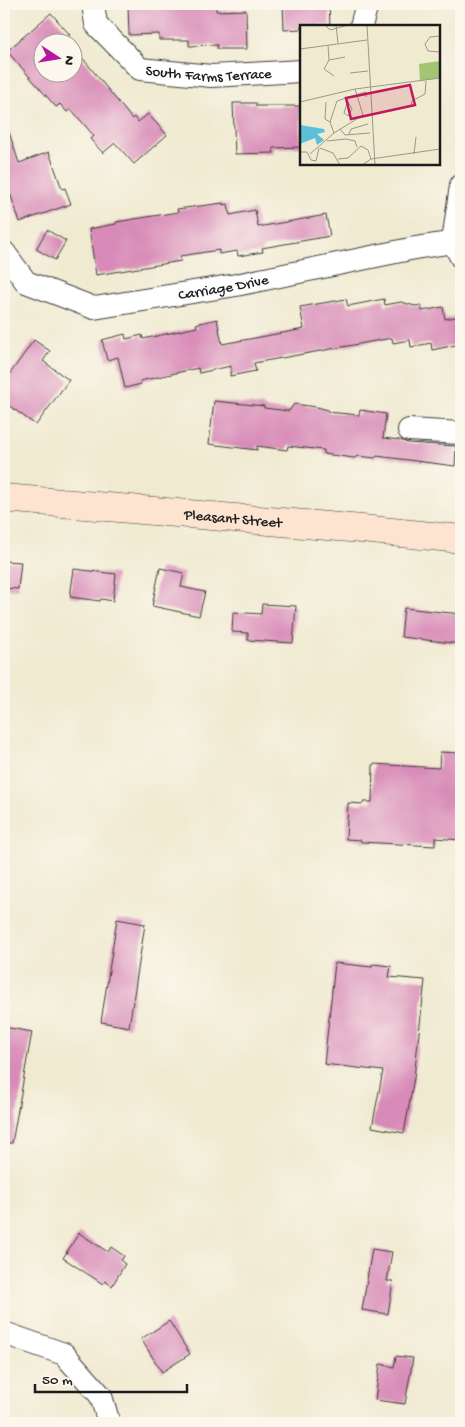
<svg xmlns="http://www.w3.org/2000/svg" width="465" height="1427" font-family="'Gochi Hand',sans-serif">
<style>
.building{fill:#d88bb8}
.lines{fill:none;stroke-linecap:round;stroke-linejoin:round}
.street-casing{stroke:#3c3b37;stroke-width:24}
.secondary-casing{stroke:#3c3b37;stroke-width:29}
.street{stroke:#fff;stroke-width:22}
.secondary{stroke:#fde4d1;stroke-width:28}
.labels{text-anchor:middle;stroke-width:4;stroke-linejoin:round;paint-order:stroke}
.street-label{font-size:15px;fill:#1c1c1c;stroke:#fbf7ec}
.inset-road{fill:none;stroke:#9b9889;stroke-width:1}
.view{fill:#c2185b;fill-opacity:0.15;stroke:#c2185b;stroke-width:2.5}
.inset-edge{fill:none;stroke:#1c1c1c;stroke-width:2.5}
</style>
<rect width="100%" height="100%" fill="#fbf7ec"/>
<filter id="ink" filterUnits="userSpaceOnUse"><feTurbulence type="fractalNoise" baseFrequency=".02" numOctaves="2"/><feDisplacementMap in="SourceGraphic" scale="10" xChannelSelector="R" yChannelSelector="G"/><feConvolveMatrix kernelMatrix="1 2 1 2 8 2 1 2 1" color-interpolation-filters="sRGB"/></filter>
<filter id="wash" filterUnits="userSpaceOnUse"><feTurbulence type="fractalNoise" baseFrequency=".0096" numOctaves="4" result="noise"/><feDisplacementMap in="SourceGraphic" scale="20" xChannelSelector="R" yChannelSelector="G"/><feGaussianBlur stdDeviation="1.12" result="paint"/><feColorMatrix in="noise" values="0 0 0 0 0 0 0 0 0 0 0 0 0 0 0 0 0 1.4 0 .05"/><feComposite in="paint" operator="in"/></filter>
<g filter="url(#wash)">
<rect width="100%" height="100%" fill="#f0ead1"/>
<g id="blocks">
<path class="building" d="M128,4H186V6L216,5V11L246,10L247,49H217V45L189,46V40H159V34L129,35Z
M283,4H329L330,26H301V29L284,30Z
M51,13L70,35L67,38L70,42H42V72H72V45L132,119L134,117L138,122L148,114L167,135L134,164L115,143L103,153L90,139L94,136L71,109L67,112L60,104L56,107L7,51Z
M233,103H256V106H301V147L273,148L274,153L235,154Z
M7,126L19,163L49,152L62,189L65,188L71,204L20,222L4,176V127Z
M223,203V205L228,204L230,215L255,210L258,227L326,215L330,236L262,248L263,252L238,256L237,251L219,254V250L180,256L181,261L96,275L89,229L116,224V222L178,212L177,209Z
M47,230L66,241L55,260L36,249Z
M346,299L348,306L384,299L385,305L401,302L415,306L421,305L422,311L443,307L445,319L461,316V344L432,350L431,343L411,347L410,340L393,343L392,338L254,363L256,371L230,376L231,366L199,373L198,368L140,381L141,384L125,388L118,357L107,360L102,340L125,334L126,339L142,335L143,339L197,327L196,324L217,319L222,344L304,329L300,307Z
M34,340L50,351L43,361L69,380L36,425L4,402V382Z
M214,401L264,406V408L289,411L294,404L317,407L328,410V412L359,415L360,410L386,414L383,438L400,440L408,443L456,446L455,466L377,456L375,458L358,456L354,458L324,454V450L288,446L287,450L257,446V450L209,444Z
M4,561L21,562L18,589L4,588Z
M160,568L184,573L181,587L205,592L199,616L152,606Z
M74,569L116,574L113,601L101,599L100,601L70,597Z
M262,604L296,606L293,643L248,640V633L232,632L233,612L261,614Z
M404,608L461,614V644L401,637Z
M440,752L461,753V840L435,838V846L361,842V840L346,839L348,803L363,804V802H372L373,764L439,768Z
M117,919L145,924L129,1027L101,1022Z
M335,963L372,967V964L391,966L389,977L425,980L414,1078L404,1133L372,1127L383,1071L324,1064Z
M4,1027L32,1032L12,1143H4Z
M79,1233L108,1252L111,1247L124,1256L121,1261L125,1264L112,1286L105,1281L103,1284L63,1258Z
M372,1249L392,1252L387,1281H393L388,1314L362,1310Z
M169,1321L190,1354L162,1372L141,1339Z
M396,1356L413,1358L405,1404L375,1400L380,1364L394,1367Z"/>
</g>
</g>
<g filter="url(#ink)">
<use href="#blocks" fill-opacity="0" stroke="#3c3b37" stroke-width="1"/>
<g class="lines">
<defs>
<g id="street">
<path id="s1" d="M93,4L96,24L140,69L211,76L301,71"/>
<path d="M361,26L367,4"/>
<path d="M461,185L453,242L461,257"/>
<path id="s2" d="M4,252L26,282L94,308L236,285L415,248L461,241"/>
<path d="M409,430L461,433"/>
<path d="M4,1333L64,1354L101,1396L109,1423"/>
</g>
<g id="secondary">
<path id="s3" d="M4,498L362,529L461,539"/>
</g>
</defs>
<use href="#street" class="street-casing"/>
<use href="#secondary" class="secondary-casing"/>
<use href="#street" class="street"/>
<use href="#secondary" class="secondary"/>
</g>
</g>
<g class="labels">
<g class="street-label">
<text dy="5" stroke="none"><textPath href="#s1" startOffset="152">South Farms Terrace</textPath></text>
<text dy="5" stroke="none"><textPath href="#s2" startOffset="241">Carriage Drive</textPath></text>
<text dy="5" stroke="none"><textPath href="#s3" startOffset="230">Pleasant Street</textPath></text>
</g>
</g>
<g transform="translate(300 25)">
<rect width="140" height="140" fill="#f0ead1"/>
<path d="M140,36V53L120,56L119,39Z" fill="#a1c671"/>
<path d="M0,100L24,104L25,107L17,109L24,115L17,120L15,113L0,119Z" fill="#5ebfdc"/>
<path class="inset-road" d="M36,0L38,18M67,0L75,140M26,1L30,5L48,0M140,11L130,12L125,19L128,26L140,27M28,20L29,35L24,44L34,51M0,24L67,15M29,35L45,32M50,48L68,46M46,73L52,84L48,91L44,88L47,78M0,77L55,64L140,53M26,77L25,94L30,97M111,81L112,76L125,69L126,56M40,104L45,110L70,108M34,108L30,97L37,76L62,68L66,67V72M49,109L51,104L68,99M27,116L46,114L55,116L57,122M20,123L33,128L40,140M0,127H7L11,135L16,136L19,123M10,129L34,108L63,90L55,64M114,129L116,112M38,134L48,133L61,121L68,125L71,134M62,140L71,134L140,124"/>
<path class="view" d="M110,60L115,80L51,94L46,73Z"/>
<rect width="140" height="140" class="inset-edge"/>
</g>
<rect width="465" height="1427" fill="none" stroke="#fbf7ec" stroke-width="20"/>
<g transform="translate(58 58) rotate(102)"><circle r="24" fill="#fbf7ec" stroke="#a29f99"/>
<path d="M0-4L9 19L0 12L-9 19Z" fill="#b5179e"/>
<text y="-8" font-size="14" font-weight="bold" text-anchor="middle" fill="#1c1c1c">N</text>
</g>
<path d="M35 1384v8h152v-8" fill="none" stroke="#1c1c1c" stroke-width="2.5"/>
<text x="42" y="1384" font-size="15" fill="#1c1c1c" stroke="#fbf7ec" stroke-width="4" paint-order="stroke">50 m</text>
</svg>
